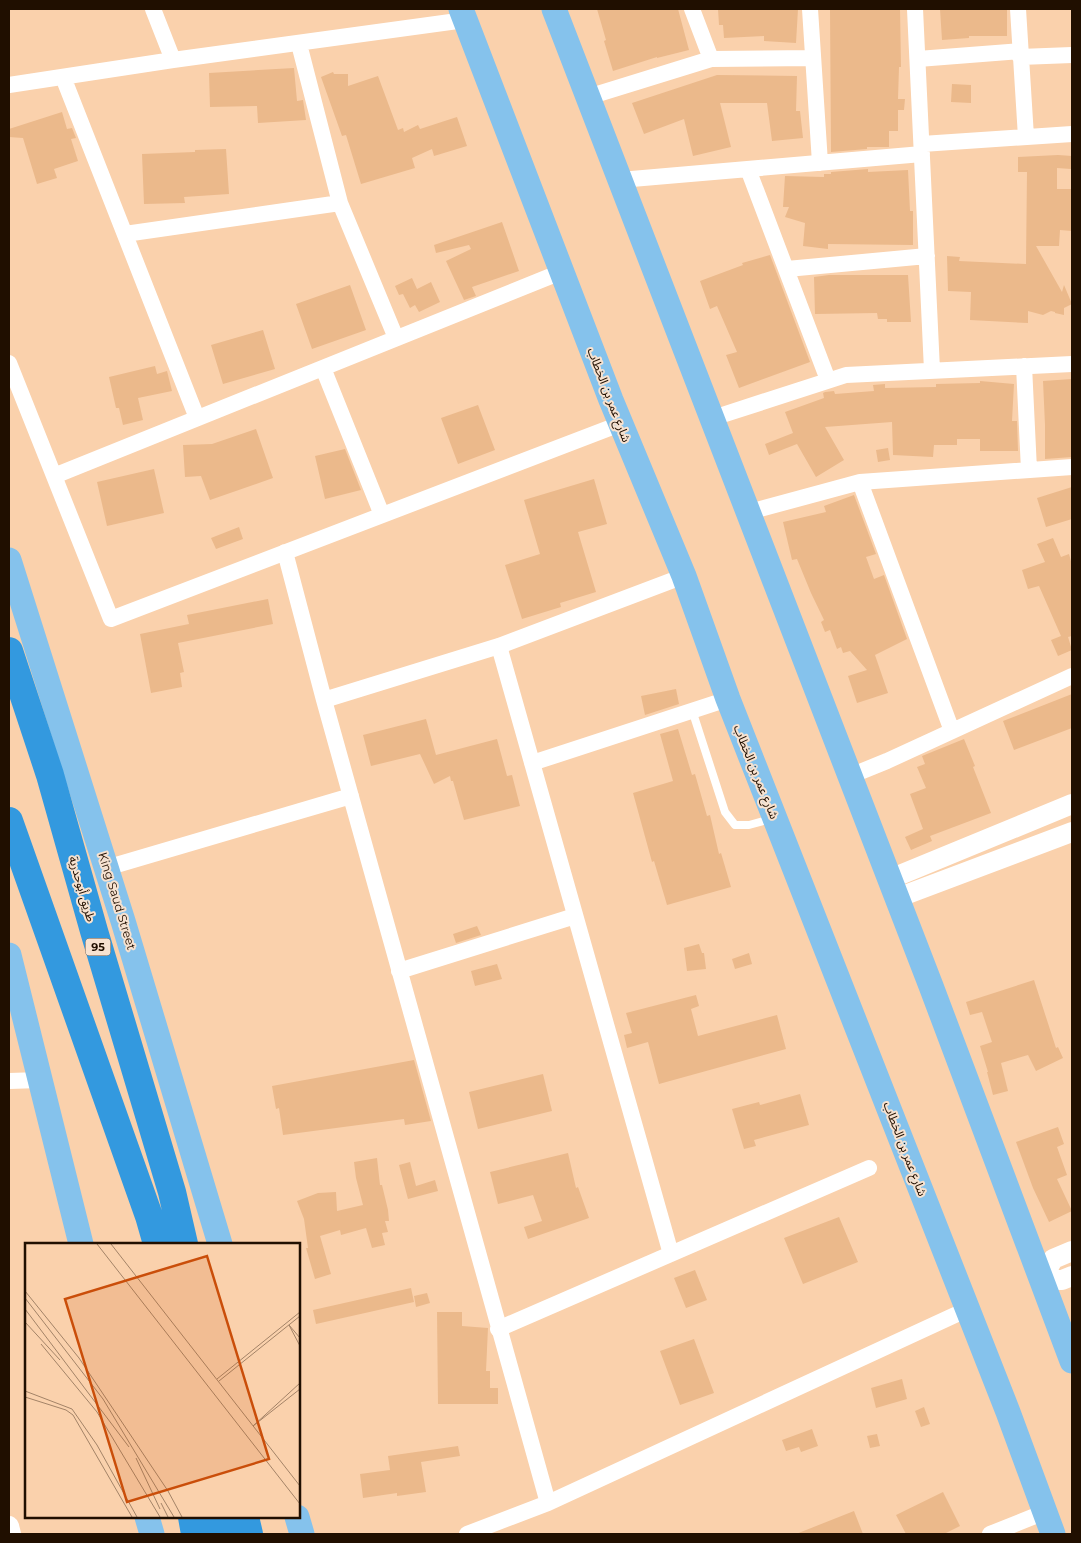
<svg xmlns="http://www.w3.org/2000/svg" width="1081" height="1543" font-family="Montserrat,'Noto Sans Arabic',sans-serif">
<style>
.building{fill:#ebb98b}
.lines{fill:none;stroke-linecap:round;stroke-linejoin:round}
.service{stroke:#fff;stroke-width:8}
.minor{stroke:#fff;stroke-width:16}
.tertiary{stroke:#fff;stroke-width:20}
.primary{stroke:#85c2ec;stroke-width:25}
.motorway{stroke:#3399df;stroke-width:28}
.labels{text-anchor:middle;stroke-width:4;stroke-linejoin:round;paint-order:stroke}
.shield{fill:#f7e2d0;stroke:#604e3e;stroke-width:1}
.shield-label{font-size:11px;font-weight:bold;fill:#200f00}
.street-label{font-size:12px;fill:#200f00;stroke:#f7e2d0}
.inset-road{fill:none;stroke:#a38367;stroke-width:1}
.view{fill:#ca4e0a;fill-opacity:0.15;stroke:#ca4e0a;stroke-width:2.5}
.inset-edge{fill:none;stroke:#200f00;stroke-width:2.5}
</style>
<rect width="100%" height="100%" fill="#fad1ac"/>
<path class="building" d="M597,9H678L689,50L657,58V57L613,71L604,41L606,40Z
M718,9H798L796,43L764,41V36L724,38L723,25H719Z
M830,9H900L901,67H899L898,99H905L904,110H898V131H889V147H867V149L831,152Z
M940,9H1007V36H969V38L942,40Z
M294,68L297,101L303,100L306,120L258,123L257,106L210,107L209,73Z
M333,72L334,74H348V86L378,76L398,130L403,128L404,132L418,125L420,129L457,117L467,146L434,156L432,149L412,158L415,168L361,184L346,135L342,136L321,77Z
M717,75L797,76L796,111H800L803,138L772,141L767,103H720L731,147L693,156L684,119L644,134L632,103Z
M952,84L971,85V103L951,102Z
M62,112L67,129L72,128L76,138L71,139L78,161L54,169L57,178L37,184L23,138L9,137V129Z
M226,149L229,194L184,197L185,203L144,204L142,154L195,152V150Z
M1058,155L1072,156L1071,169L1057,168V189H1072V231L1060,230L1059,246H1036L1062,292L1064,285L1072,304L1064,308V315L1055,313V312L1051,311L1043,315L1028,311V323L970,320L971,292L948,291L947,256L960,257L959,261L1026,264L1027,172H1018V157Z
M868,169V172L908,170L910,211H913V245L828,244V249L803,246L805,223L785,217L789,207H783L785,176L824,177V174H831V172Z
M502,222L519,271L472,287L476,296L464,300L446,261L471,249L469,245L436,253L434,245Z
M770,255L810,362L739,388L726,355L737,352L717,306L710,309L700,281L743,265L742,263Z
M829,275H908L911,322H887V319H878L877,313L815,314L814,277Z
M412,278L417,289L431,282L440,302L419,312L415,305L410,308L403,294L399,295L395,286Z
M350,285L366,330L312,349L296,304Z
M263,330L275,369L223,384L211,345Z
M155,366L157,374L167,371L172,391L138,398L143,420L123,425L119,408H116L109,377Z
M1072,379V457L1045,459V425L1043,381Z
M980,381L1014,384L1012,421H1017L1018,451H980V439H957V445H934L933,457L893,455L892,422L825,427L844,460L816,477L797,444L769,455L765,444L793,433L785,412L824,398L823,393L825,392L834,391L835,394L874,391L873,385L885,384V388L936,387V384L980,383Z
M478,405L495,450L458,464L441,418Z
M256,429L273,478L210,500L201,476L185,477L183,445L212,444Z
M888,448L890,460L878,462L876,450Z
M345,449L361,490L325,499L315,456Z
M154,469L164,513L107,526L97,482Z
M594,479L607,524L578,532L596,592L560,603L561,607L522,619L505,565L540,554L524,500Z
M1072,487V519L1046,527L1037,498Z
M854,495L876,554L866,557L874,579L884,575L907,639L875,655L888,693L857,703L848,676L867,670L850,651L843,653L841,647L837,649L830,630L825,632L821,622L824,620L811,593L797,559L792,560L783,522L826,512L824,506Z
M239,527L243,539L216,549L211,538Z
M1053,538L1061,557L1069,554L1072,565V636L1068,637L1072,650L1058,656L1051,640L1061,636L1039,586L1028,589L1022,570L1045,562L1037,544Z
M268,599L273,624L178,643L184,672L180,673L182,687L151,693L140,634L189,624L187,615Z
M676,689L679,704L645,715L641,696Z
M1072,694V728L1014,750L1003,721Z
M426,719L436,755L497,739L507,776L512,775L520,806L464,820L453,781H451L450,776L434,784L420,754L371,766L363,735Z
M678,729L692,775L695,774L707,816L710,815L719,854L721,853L731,887L667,905L654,861L652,862L633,793L673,781L660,734Z
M964,739L975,766L973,767L991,813L930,836L932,841L911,850L905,837L923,829L910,794L926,788L917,767L925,764L922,756Z
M477,926L481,935L456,943L453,934Z
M699,944L702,953H704L706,969L687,971L684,948Z
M749,953L752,964L735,969L732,959Z
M497,964L502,979L475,986L471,971Z
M1034,980L1056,1048L1058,1047L1063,1058L1036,1071L1028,1055L1001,1063L1008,1091L993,1095L987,1072H988L980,1046L992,1042L982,1012L970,1015L966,1002Z
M696,995L699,1006L691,1009L698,1036L777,1015L786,1049L659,1084L648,1042L627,1048L624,1035L632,1033L626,1013Z
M414,1060L431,1121L405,1125L404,1119L283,1135L279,1108L276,1109L272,1086Z
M543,1074L552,1111L478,1129L469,1092Z
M800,1094L809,1125L754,1140L756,1146L744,1149L732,1109L759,1102L760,1105Z
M1058,1127L1064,1144L1057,1147L1067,1175L1057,1179L1072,1211L1049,1222L1033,1188L1016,1142Z
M568,1153L576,1188L578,1187L589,1218L528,1239L524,1227L542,1221L533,1195L498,1204L490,1172Z
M377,1158L380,1185H382L388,1210L389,1221H385L388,1232L382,1233L385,1245L372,1248L366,1228L341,1235L340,1230L320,1236L331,1274L315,1279L306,1248H308L304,1219L297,1201L318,1193L336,1192L337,1211L363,1205L356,1178L354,1162Z
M410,1162L416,1186L435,1180L438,1191L408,1199L399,1165Z
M839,1217L858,1262L803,1284L784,1238Z
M695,1270L707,1300L686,1308L674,1278Z
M411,1288L414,1302L316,1324L313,1310Z
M427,1293L430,1303L416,1307L414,1296Z
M437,1312H462V1326L488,1328L486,1371H490V1388H498V1404H438Z
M694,1339L714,1393L680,1405L660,1351Z
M902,1379L907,1399L876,1408L871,1388Z
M924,1407L930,1424L921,1427L915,1411Z
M812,1429L818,1446L801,1452L799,1447L786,1451L782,1440Z
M877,1434L880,1446L870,1448L867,1436Z
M458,1446L460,1456L421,1462L426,1492L397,1496V1493L363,1498L360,1474L390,1470L388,1456Z
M943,1492L960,1526L944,1534H906L896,1515Z
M854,1511L863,1534H796Z"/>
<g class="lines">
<path class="service" d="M692,710L725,812L735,825H749L771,819"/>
<path class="minor" d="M153,9L173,60
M692,9L711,59
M810,9L820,163
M915,9L932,370
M1018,9L1026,137
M299,44L340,203L396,338
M1020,57L1072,55
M918,59L1020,51
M63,77L197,418
M9,85L173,60L465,20
M588,97L711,59L813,58
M922,144L1072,134
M748,169L828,380
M620,180L922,154
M125,234L340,203
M787,269L927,256
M9,363L111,619L620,424
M1024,366L1029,470
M323,368L382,515
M713,418L846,375L1072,364
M54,476L561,272
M860,482L952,731
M749,512L860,482L1072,467
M285,552L324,700L548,1503
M499,646L671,1254
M324,700L499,646L684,576
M532,763L728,699
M850,776L887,761L1072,676
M106,868L351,796
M399,971L575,916
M9,1081L40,1080
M498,1329L869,1168
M467,1534L548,1503L968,1309
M990,1534L1045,1512"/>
<path class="tertiary" d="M890,879L1072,804
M897,898L1072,832
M1072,1251L1053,1259L1042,1280H1062L1072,1276
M9,1526L11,1534"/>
<path class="primary" d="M461,9L611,400L684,576L728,699L1008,1412L1053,1534
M554,9L931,986L1072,1361
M9,560L123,921L220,1244
M9,955L81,1244
M147,1517L152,1534
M297,1517L302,1534"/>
<path class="motorway" d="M9,651L50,775L94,931L172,1192L184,1244
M9,821L149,1216L157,1244
M192,1517L195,1534
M219,1517L222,1534
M245,1517L249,1534"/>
</g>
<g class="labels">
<rect class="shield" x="85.5" y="938.5" width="25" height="17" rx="4"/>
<g class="shield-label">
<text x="98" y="951">95</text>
</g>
<g class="street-label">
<text transform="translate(609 395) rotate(69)" y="4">شارع عمر بن الخطاب</text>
<text transform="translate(756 772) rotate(68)" y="4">شارع عمر بن الخطاب</text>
<text transform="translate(82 889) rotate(74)" y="4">طريق أبوحدرية</text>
<text transform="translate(117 901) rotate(73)" y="4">King Saud Street</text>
<text transform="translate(905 1149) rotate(69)" y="4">شارع عمر بن الخطاب</text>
</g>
</g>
<g transform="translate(25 1243)">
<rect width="275" height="275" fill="#fad1ac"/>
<path class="inset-road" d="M72,1L275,261M86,1L275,243M0,48L54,115L143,248L157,274M0,55L78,156L149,274M0,66L104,204M0,79L35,117M264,82L275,103M264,82L275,95M16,101L72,169L135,274M192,136L275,69M194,138L275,73M0,148L47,166L72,202L112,274M0,154L41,167L48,172L107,274M228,183L275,140M228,183L275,146M111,215L135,266M136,260L143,274"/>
<path class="view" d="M182,13L244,216L102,259L40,56Z"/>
<rect width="275" height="275" class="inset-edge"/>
</g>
<rect width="1081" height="1543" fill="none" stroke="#200f00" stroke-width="20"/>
</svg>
